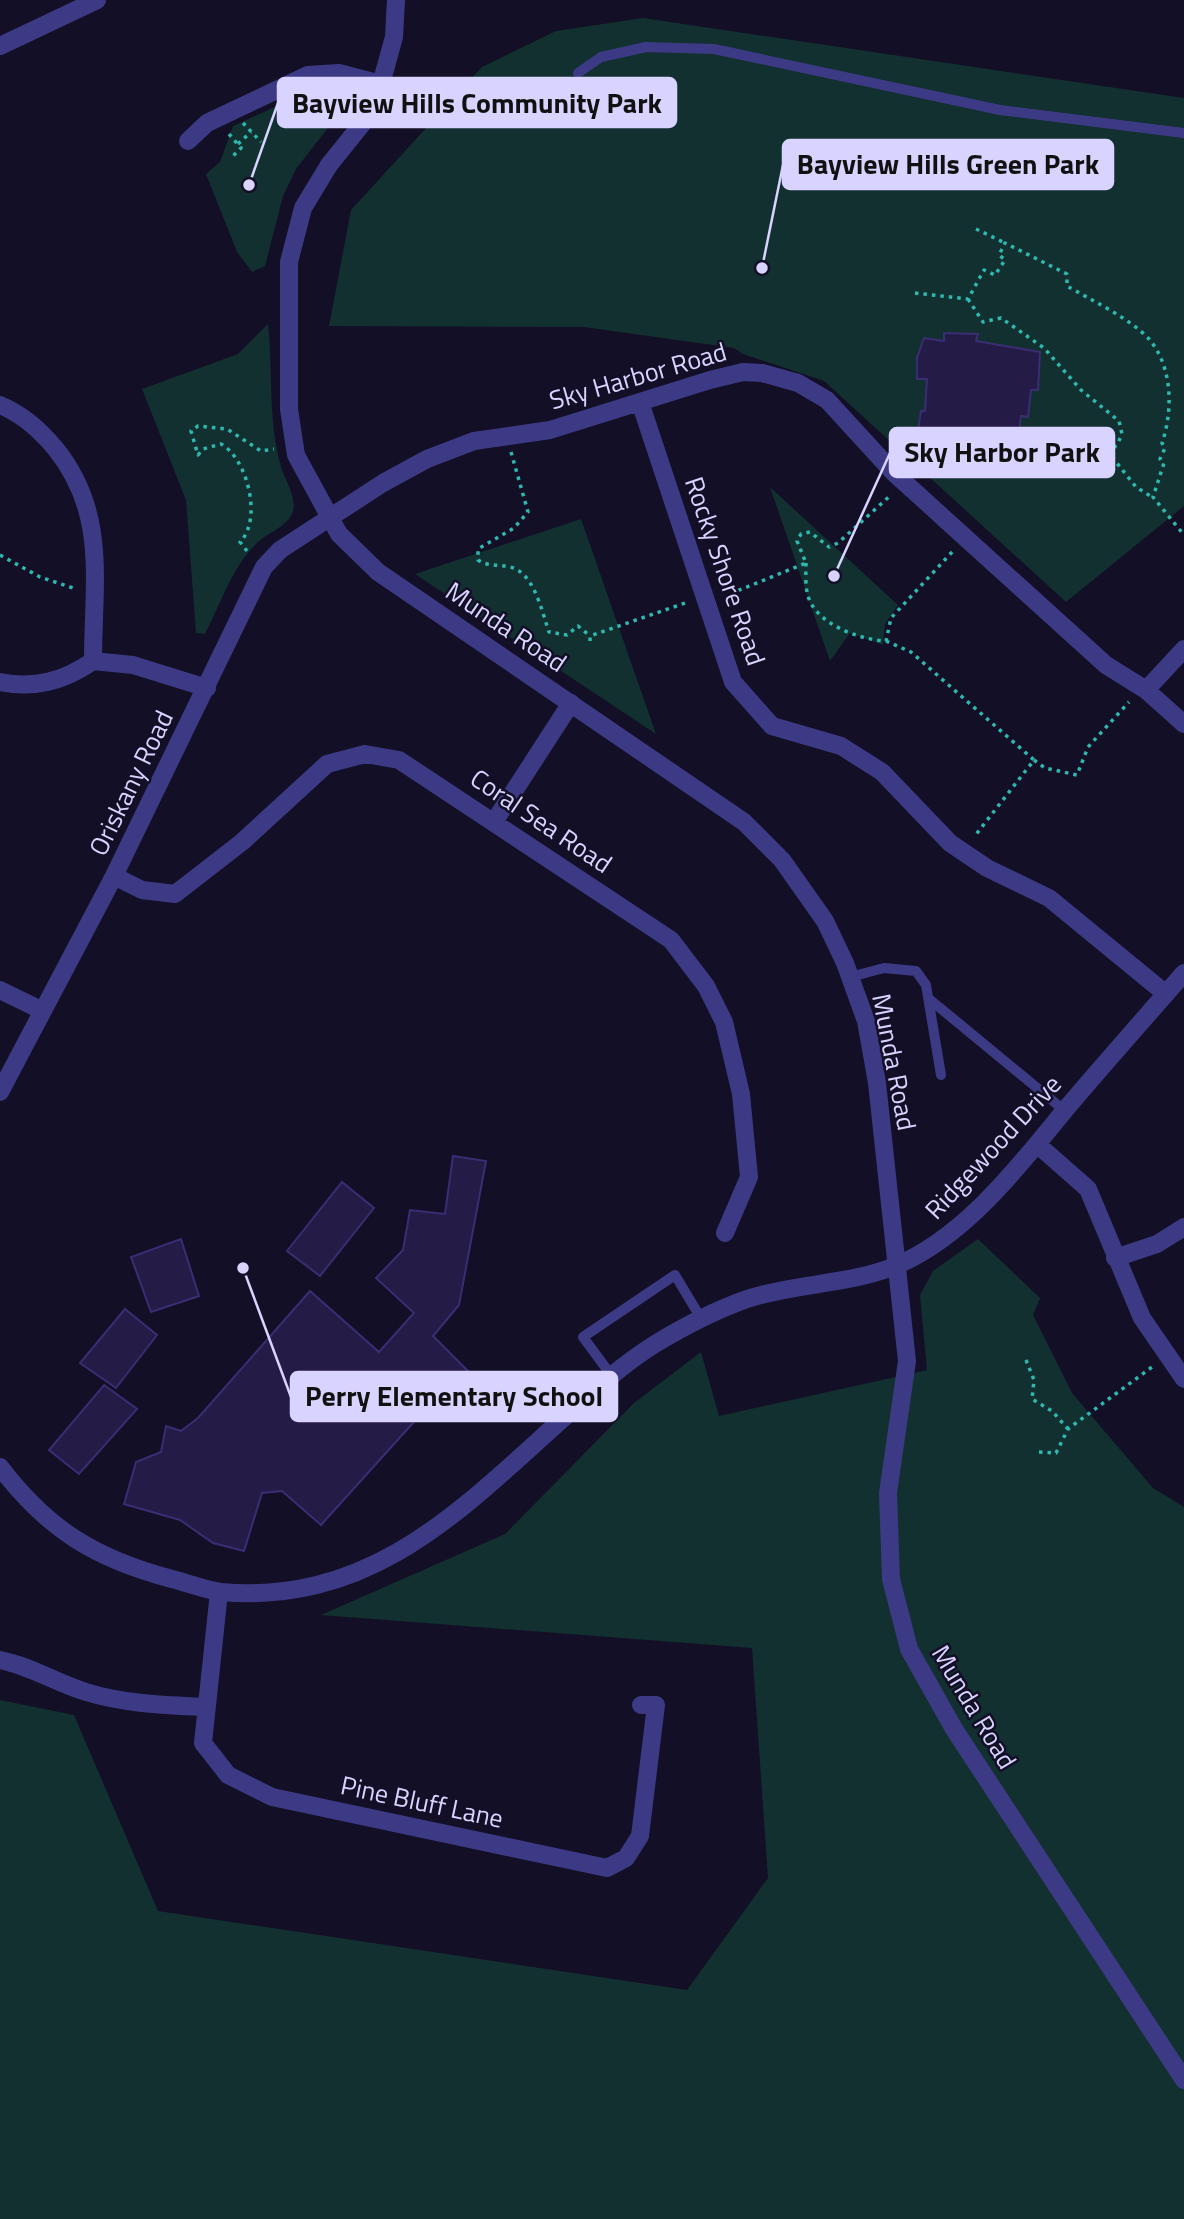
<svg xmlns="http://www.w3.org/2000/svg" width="1184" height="2219" font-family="'Titillium Web',sans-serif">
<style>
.green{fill:#12302f}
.building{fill:#241b47;stroke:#3b2d73;stroke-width:2}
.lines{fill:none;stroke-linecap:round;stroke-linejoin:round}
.path{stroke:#2fb8b0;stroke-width:3.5;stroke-dasharray:3.5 5;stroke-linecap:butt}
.service{stroke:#3d3a85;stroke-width:10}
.minor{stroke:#3d3a85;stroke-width:18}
.tertiary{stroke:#3d3a85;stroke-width:18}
.labels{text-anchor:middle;stroke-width:5;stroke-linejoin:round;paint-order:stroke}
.street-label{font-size:26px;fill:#d9d4ff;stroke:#130f26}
.leader{fill:none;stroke:#d9d4ff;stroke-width:2.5}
.callout-dot{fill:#d9d4ff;stroke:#130f26;stroke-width:2.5}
.callout{fill:#d9d4ff;stroke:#d9d4ff;stroke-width:2.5}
.callout-label{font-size:28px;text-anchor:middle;font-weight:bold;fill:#111}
</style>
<rect width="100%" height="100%" fill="#130f26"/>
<path class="green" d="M643,18L1184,98V506L1066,602L824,381L743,354L734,348L584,327L329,326L351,210L482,67L556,31Z
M318,92C331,95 337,106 334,120L296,169L283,196L265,266L252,272L237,252L206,174L220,162L233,126L297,97Z
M268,324C273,370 268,418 280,463C283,478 299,499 292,514C284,529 266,533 255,545C232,568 220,605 205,634L196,633L186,500L142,389L238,354Z
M770,487L898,605L885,624L883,645L850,633L830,661Z
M581,519L656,734L415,574Z
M978,1239L1040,1298L1033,1315L1072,1393L1153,1488L1184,1507V2219H0V1700L74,1715L158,1911L687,1990L768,1878L752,1648L321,1615L505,1534L634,1403L701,1352L719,1416L927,1370L920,1295L933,1271Z"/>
<path class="building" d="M944,333L978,334L976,341L1040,352L1038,390H1031L1028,417L1021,416L1016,455L973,451L972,460L949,457L952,450L930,447V431L918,430L921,411H925L927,379H917V358L924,338L944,341Z
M453,1156L486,1161L459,1305L433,1336L468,1371L443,1396L440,1393L321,1525L282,1491L262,1493L244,1551L213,1543L180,1520L124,1504L136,1462L161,1452L166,1426L181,1431L198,1418L310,1291L379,1352L414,1313L376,1278L403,1250L410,1210L445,1214Z
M342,1182L374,1208L320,1276L287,1251Z
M181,1239L199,1296L151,1312L131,1257Z
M125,1309L157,1335L116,1388L80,1363Z
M104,1385L137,1409L79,1474L49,1450Z"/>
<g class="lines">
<path class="path" d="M243,123L261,142
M229,134L241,148L230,159
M238,144L251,132
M976,229L1005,243
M915,293L968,299L984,270L995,275L1005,260L999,255L1005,243L1067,274V286C1091,300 1131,319 1149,339C1173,367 1173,411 1162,443L1165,448L1160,459L1164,463L1153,497L1184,535
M968,299L983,322L1001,318L1044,348L1081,390L1119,421L1122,434L1117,445L1108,452L1136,487L1152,497
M511,452L528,512L514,528L478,549V560C488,567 499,564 510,567C534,572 542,612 549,632L567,635L578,626L590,636
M247,551L240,542C263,519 247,458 221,444L203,449L198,455L191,431L198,426L227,429L261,451L274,449
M0,555L40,577L76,589
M806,563C806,574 805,586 808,596C816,624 860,640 886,641L891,618L953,551
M727,603L737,591L806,563L797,541L801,534L810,532L829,547L838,543L892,494
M590,641V636L688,602
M886,641L911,652L1034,760L974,837
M1034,760L1045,768L1077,775L1088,747L1129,702
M1026,1360L1034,1380L1032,1399L1052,1411L1068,1429
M1039,1452L1056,1453L1068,1429L1152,1367"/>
<path class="service" d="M578,73L601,57L646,47L714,49L1000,110L1184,133
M850,977L884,968L916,971L926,985L941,1075
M928,998L1065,1111
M611,1375L583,1337L675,1275L702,1320"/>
<path class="minor" d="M188,141L207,123L308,75L339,73L381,84
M640,402L733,682L772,726L841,746L882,772L950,843L987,868L1049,898L1166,994
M0,405C22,414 40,430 55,448C108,513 93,582 93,661
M0,682C35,689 64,681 93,661L133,665L207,688
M1146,690L1184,649
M494,822L571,703
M114,876L142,890L175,894L242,842L327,764L365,754L399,760L671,940L706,986L724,1022L741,1094L749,1177L725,1233
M0,990L41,1010
M0,1092L114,876L264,567L280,550L383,483L427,459L474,441L550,430L710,380L743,372L762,373L798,383L827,400L893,472L958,531L1106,665L1146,690L1184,724
M1038,1145L1088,1189L1142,1318L1184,1379
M1115,1258L1157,1244L1184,1227
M0,1467C48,1530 96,1559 172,1579C188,1583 205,1590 221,1592C370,1605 459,1512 560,1421C591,1393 620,1366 655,1344C683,1327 716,1310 747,1299C795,1283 848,1285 895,1266C964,1238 1019,1166 1065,1110C1104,1064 1144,1019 1184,973
M219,1592L203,1743L228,1775L272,1797L607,1868L626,1858L640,1836L656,1705H641
M0,1660C31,1666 56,1683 86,1692C125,1704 164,1705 204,1707"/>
<path class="tertiary" d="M396,0L394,37L381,84L362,124L329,165L303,208L289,262V409L296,455L339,534L378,572L744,822L782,860L825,921L845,963L866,1021L877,1083L907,1361L888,1493L891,1579L909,1649L954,1729L1184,2080
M0,46L97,0"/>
</g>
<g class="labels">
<g class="street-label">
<text transform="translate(638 376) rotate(-16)" y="9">Sky Harbor Road</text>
<text transform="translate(725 571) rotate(71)" y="9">Rocky Shore Road</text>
<text transform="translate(506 627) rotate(34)" y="9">Munda Road</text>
<text transform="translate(131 783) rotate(-64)" y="9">Oriskany Road</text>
<text transform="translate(541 821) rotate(34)" y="9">Coral Sea Road</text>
<text transform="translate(894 1062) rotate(79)" y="9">Munda Road</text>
<text transform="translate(993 1147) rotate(-47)" y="9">Ridgewood Drive</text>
<text transform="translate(974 1707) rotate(59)" y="9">Munda Road</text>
<text transform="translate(422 1802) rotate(12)" y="9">Pine Bluff Lane</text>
</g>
</g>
<path class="leader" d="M249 185L278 103M762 268L783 165M834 576L890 453M243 1268L291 1397"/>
<g class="callout-dot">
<circle cx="249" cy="185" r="7"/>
<circle cx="762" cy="268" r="7"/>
<circle cx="834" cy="576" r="7"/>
<circle cx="243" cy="1268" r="7"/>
</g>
<g class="callout">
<rect x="278" y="78" width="398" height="49" rx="7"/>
<rect x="783" y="140" width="330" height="49" rx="7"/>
<rect x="890" y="428" width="224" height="49" rx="7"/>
<rect x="291" y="1372" width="326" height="49" rx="7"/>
</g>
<g class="callout-label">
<text x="477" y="113">Bayview Hills Community Park</text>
<text x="948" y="174">Bayview Hills Green Park</text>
<text x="1002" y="462">Sky Harbor Park</text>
<text x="454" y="1406">Perry Elementary School</text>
</g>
</svg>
